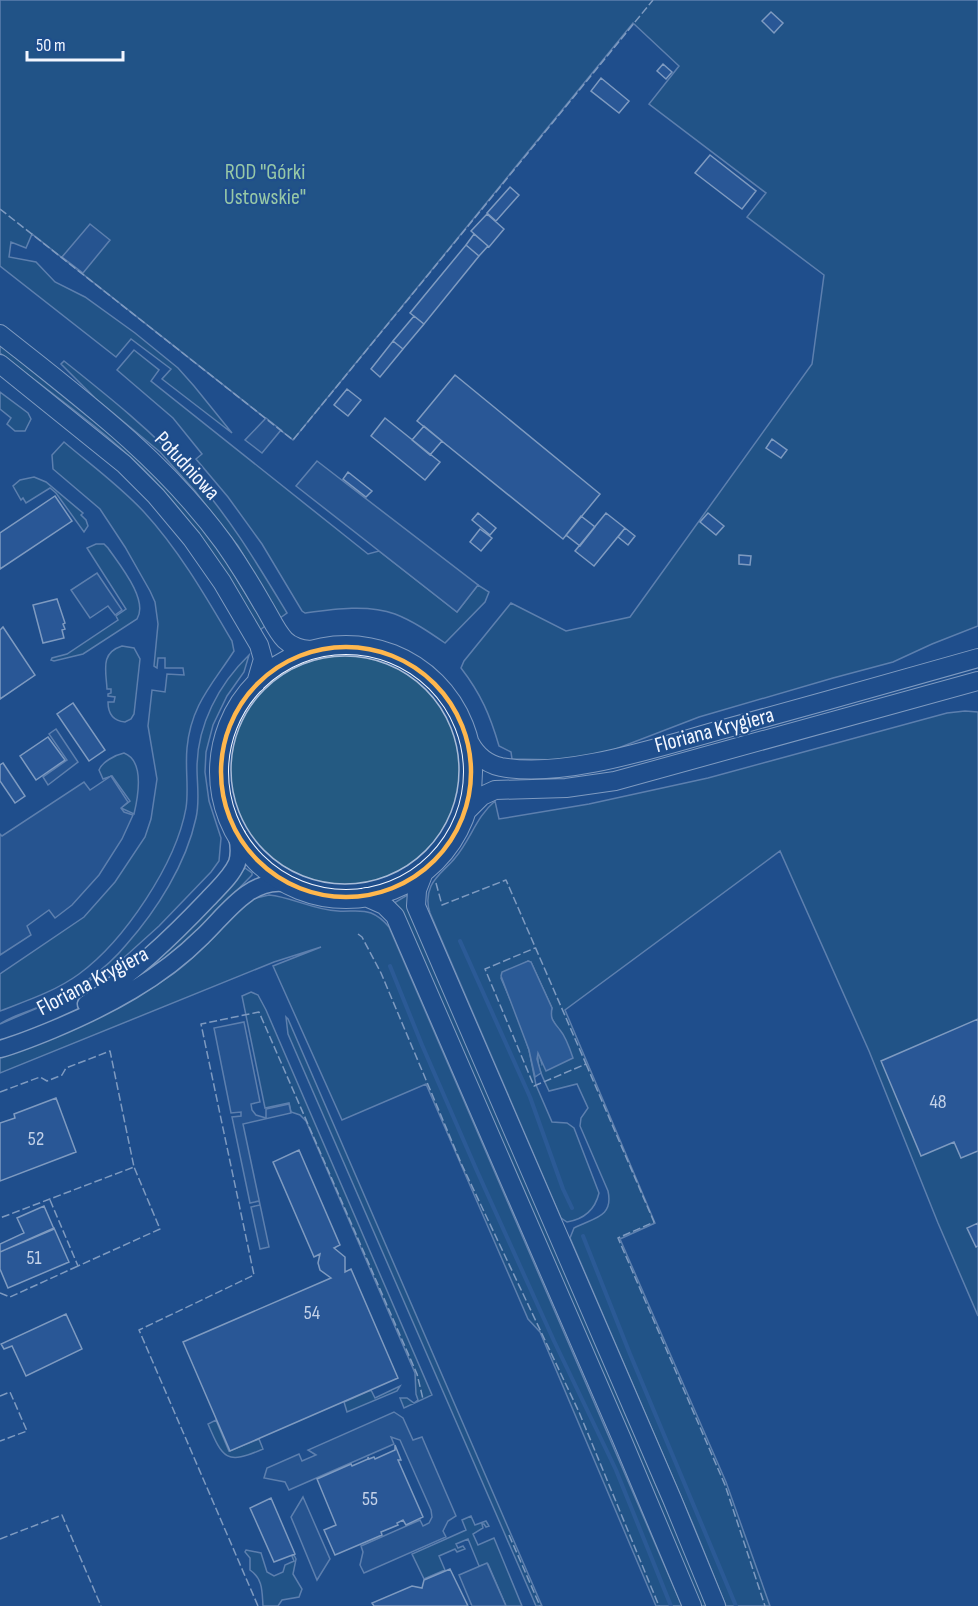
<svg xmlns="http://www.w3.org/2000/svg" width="978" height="1606" font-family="'Sofia Sans Condensed',sans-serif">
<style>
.green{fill:#245a82;stroke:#a8bbd7;stroke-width:1.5}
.parking{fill:#305b95;stroke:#a8bbd7;stroke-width:1.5}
.water{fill:#3b69a3;stroke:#a8bbd7;stroke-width:1.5}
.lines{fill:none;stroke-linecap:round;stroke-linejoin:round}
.stream{stroke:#3b69a3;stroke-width:4}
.building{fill:#3563a3;stroke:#f2f6ff;stroke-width:1.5}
.secondary-casing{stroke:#f2f6ff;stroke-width:19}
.primary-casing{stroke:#f2f6ff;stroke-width:20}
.secondary{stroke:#1f4e8c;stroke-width:16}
.primary{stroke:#1f4e8c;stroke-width:18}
.fence{stroke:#f2f6ff;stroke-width:1.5;stroke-dasharray:8 3;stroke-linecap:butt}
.marked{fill:none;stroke:#ffb74d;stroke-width:4.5;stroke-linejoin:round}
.labels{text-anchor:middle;stroke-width:4.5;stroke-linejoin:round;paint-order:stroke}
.number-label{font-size:20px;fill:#c3d1e8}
.park-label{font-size:22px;fill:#97c8a6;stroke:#1f4e8c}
.street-label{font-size:22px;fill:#f2f6ff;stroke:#1f4e8c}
</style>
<rect width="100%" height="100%" fill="#1f4e8c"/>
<path class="green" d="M0,0H978V626L932,644L893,662L833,678L699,717L608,752L561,760L512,759L511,752L499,746C490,715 481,694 461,668L464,661L511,603L566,631L630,617L812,364L824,275L747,217L766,193L649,104L679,66L633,23L293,440L32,234L26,248L11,242L9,257L36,262L55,282L85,297L135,333L178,368L194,386L232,433L162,379L171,369L131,339L116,357L0,266Z
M0,345L144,462L198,522L226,561L265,626L260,630C225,572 191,516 142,468C98,426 48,391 0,353Z
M134,350L159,370L151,381L368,554L379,551L457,612L478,585L489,592L485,602L445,643C429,632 413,621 395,614C368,604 334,609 305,613L302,611L262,544L228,497L196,459L202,454L173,418L117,370Z
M64,361C108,396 153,432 191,474C229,516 258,565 287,613L280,618L238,546L195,491L160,452L95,398L61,364Z
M0,392L28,413L31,419L25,431H15L7,424L11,418L0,409Z
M64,442C91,465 120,486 144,512C179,550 206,597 232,641L234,651C212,685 191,705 187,748C185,768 189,789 186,808C176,864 124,941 79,974C56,991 26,1001 0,1011V974L84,917L115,882L145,837L151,819L157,779L148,726L152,690L165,692L167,674L184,675L183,668H165V658H158L157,668L154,666L158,624L155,602L150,591L125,547L100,509L53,469L52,455Z
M34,477L46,482L83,513L81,515L86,520L88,526L84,532L56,493L50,488L26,503L23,498L21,500L13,486L20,480Z
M96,544H104L108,548C119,564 149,600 137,619L83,654L54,661L51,660L52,658L67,654L118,620L116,616L126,609L87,548Z
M122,646L134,648L140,659L134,714L131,719L125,722C114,721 108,714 108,702H114L115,697L108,696V694L111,693V689H107C106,670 100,653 122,646Z
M249,655L244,672L227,696L213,725L206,752L205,772L209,801L221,838L219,861L211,872L159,926L118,963L63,997L0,1024C11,1016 28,1012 41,1006C74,991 103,973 126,945C157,910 186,864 196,818C200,801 197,785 197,768C197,725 219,684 249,655Z
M231 770a114 114 0 1 1 228 0a114 114 0 1 1-228 0Z
M965,711L978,712V1316L938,1223L869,1051L780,851L565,1010L655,1223L620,1239L726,1482L770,1606H726L694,1527L570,1238L574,1228C592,1218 614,1218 608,1191L580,1126L581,1118L588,1108L577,1084L549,1091C543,1078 536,1066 538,1051L542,1064L557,1028L550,1015L552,1008L531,962L528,961L501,978L519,1020L529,1050L536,1085L552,1122L567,1123L574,1128L599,1193C595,1210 585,1219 567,1222L561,1218L430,913C427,904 427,895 431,886C436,875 448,867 455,858C471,839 476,817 495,801L499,819L589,804L708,778L947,713Z
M124,753C145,761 138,797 134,814L121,808L130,801L112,776L103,779L99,770C102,762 115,755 124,753Z
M245,868L252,873V875C215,913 180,951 135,979V977L173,943Z
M409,894L499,1118L708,1606H700L394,903Z
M269,895C292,897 313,910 338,911C349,912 361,909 371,913C379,916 384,921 389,927L682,1606H656L540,1332L528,1319L426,1084L342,1120L273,966L321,947L274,962L0,1073V1057C60,1033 120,1012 173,974C200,954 222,928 245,904L252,899Z
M251,992L258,995L266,1010L432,1395L404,1408L400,1398H407L414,1403L418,1400L416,1394L415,1373L306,1121L300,1115L291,1112L289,1103L265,1108L242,996Z
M286,1017L288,1019L542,1606H536L288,1034Z
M400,1386L397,1391L347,1412L344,1402L371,1390L375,1398Z
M216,1420L229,1451L259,1439L263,1449C226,1465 223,1459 208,1424Z
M471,1516L475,1525L486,1521L489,1526L486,1527L484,1524H482L483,1528L473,1534L478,1545L494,1538L522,1606H506L488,1564L479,1566L468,1539L456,1544L458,1548L463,1546L465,1549L457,1552L455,1549L439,1556L445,1570L424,1579L412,1554L466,1530L462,1520Z
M246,1550L261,1553L267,1572L274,1576L283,1572L285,1565L294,1561L292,1556L294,1555L296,1559L293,1574L302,1589L299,1597L282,1600L278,1606H263C262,1591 263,1579 250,1570V1558L245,1552Z"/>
<path class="parking" d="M90,224L110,240L83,273L62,257Z
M266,418L281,430L262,453L245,440Z
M317,461L478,585L457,612L296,486Z
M97,573L122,610L115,615L108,606L90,618L71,590Z
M56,729L78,762L48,785L43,777L67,760L49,734Z
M111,776L128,802L121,808L124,812L133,815L122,839L99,875L72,905L55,918L49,910L27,926L31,935L0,955V834L2,836L84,782L90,790Z
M244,1022L260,1102L251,1104L252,1110L256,1115L266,1118V1109L289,1104L291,1113L243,1124L269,1247L260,1249L251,1207L260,1205L259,1201L250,1203L232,1117L241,1116V1112L231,1113L214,1028Z
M394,1412L403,1418L413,1440L422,1437L456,1516L448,1521L443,1531L446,1537L364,1573L360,1565L363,1552L361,1546L420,1520L423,1526L429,1523L432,1517L431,1510L400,1440L391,1437L394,1444L289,1490L285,1482L264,1478L267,1468L299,1454L302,1461L316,1455L308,1450Z
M303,1497L330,1559L317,1580L291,1517Z
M487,1563L506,1606H472L459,1575Z"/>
<path class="water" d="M528,961L531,962L552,1008C550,1019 553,1021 560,1030C566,1037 570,1049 573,1058L546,1071L538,1053L537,1059L541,1073L535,1077L529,1050L501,976L502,972Z"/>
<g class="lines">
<path class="stream" d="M460,941L530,1097L563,1189L572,1208
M390,966L422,1045L477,1171L554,1341L616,1470L671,1606
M583,1236L630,1354L736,1606"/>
</g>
<path class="building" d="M771,12L783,23L774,33L762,21Z
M663,64L672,72L666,79L657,71Z
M601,78L629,101L619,113L591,91Z
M710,155L756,191L742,209L695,173Z
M510,187L519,195L496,221L487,213Z
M487,214L504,229L489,247L471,231Z
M474,234L488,246L479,256L466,245Z
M466,245L479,256L424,324L410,313Z
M414,316L424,324L403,349L393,341Z
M393,341L403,349L380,377L371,369Z
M455,375L600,494L563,539L417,421Z
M347,389L361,400L348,416L334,405Z
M385,418L440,462L425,480L371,436Z
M424,426L442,441L430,455L412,440Z
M772,439L787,450L781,458L766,448Z
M348,472L372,491L366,497L343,479Z
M55,496L72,521L0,569V533Z
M478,513L496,528L490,535L472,520Z
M606,513L625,528L594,566L575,551Z
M708,513L724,526L716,535L700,522Z
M581,516L595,527L580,546L566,535Z
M625,528L635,536L628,545L618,537Z
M480,529L492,538L481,551L470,542Z
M739,555L751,556L750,565L739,564Z
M57,599L65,623L63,624L65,629L62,630L64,638L43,643L33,605Z
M3,627L35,675L0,699V630Z
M73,703L105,750L89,761L57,714Z
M48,737L65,760L36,780L20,756Z
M3,763L25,796L15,803L0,781V765Z
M978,1019V1151L961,1158L954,1142L921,1156L881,1061Z
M56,1098L76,1152L0,1181V1123L15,1118L14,1114Z
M299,1150L340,1245L334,1248L345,1257V1272L351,1269L398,1378L230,1451L183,1342L331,1278L320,1270L318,1263L320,1254L314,1257L273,1162Z
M44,1206L54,1229L0,1252V1244L24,1233L17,1218Z
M978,1223V1246L976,1247L967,1228Z
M54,1228L69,1262L8,1288L0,1269V1252Z
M66,1314L82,1349L26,1376L12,1346L4,1349L1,1344Z
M395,1445L401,1460H398L423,1517L406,1525L403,1520L397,1523L398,1525L381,1532L382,1535L335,1555L324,1530L336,1525L317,1479L351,1464L352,1466L368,1459V1457L369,1459L374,1457L375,1459L395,1450Z
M271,1498L295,1554L274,1562L250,1508Z
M450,1569L468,1606H374L372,1603L412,1586L422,1588L424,1580Z"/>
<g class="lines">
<defs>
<path id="secondary" d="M86,1004C132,975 170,939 208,899C218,888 231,877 237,863C240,854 239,845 237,836
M0,1049C18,1044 35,1037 52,1030C107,1007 160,979 203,936C226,914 249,879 284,883"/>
<path id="primary" d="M0,334C81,398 163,459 224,543C238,563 251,584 263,605C270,616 276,631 285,640C292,647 301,649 310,650
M0,364L124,464L156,496L192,539L222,582L259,645L263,659L256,683
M219 772a127 127 0 1 1 254 0a127 127 0 1 1-254 0Z
M470,743C477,756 487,764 501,767C565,779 661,746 724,729C809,706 893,682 978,658
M468,810L482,796L495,790L566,788L615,781L978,681
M424,872L417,890L416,906L672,1499L716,1606
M366,897L384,905L395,916L621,1437L692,1606"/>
</defs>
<use href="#secondary" class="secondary-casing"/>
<use href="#primary" class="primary-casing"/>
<use href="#secondary" class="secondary"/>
<use href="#primary" class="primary"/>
<path class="fence" d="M0,209L293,440L653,0
M436,883L442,905L506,880L586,1064L534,1086L485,969L535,948
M358,934L362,937L381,973L461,1163L579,1412L659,1606
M586,1064L654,1222L618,1238L725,1485L765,1606
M0,1092L40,1077L47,1081L62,1075L66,1068L110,1051L134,1167L0,1218
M50,1200L78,1266L160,1229L134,1167
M0,1293L10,1297L78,1266
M0,1396L10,1392L27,1431L0,1441
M509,1535L540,1606
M0,1539L62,1515L101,1606
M258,1606L139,1330L254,1275L201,1024L259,1012L417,1374L423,1399"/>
</g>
<path d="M0 0H978V1606H0ZM221 772a125 125 0 1 1 250 0a125 125 0 1 1-250 0Z" fill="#1f4e8c" fill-opacity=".55" fill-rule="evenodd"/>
<path class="marked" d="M221 772a125 125 0 1 1 250 0a125 125 0 1 1-250 0Z"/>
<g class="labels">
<g class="number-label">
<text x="938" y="1108">48</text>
<text x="36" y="1145">52</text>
<text x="34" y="1264">51</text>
<text x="312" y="1319">54</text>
<text x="370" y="1505">55</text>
</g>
<g class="park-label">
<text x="265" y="179">ROD "Górki<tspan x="265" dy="25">Ustowskie"</tspan></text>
</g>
<g class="street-label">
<text transform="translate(188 465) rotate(47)" y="8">Południowa</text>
<text transform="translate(714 729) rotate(-15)" y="8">Floriana Krygiera</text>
<text transform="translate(92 980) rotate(-28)" y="8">Floriana Krygiera</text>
</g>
</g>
<path d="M27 51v9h96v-9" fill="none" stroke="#f2f6ff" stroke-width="3"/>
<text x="36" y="51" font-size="18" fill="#f2f6ff" stroke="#1f4e8c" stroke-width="4.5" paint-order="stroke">50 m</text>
</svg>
